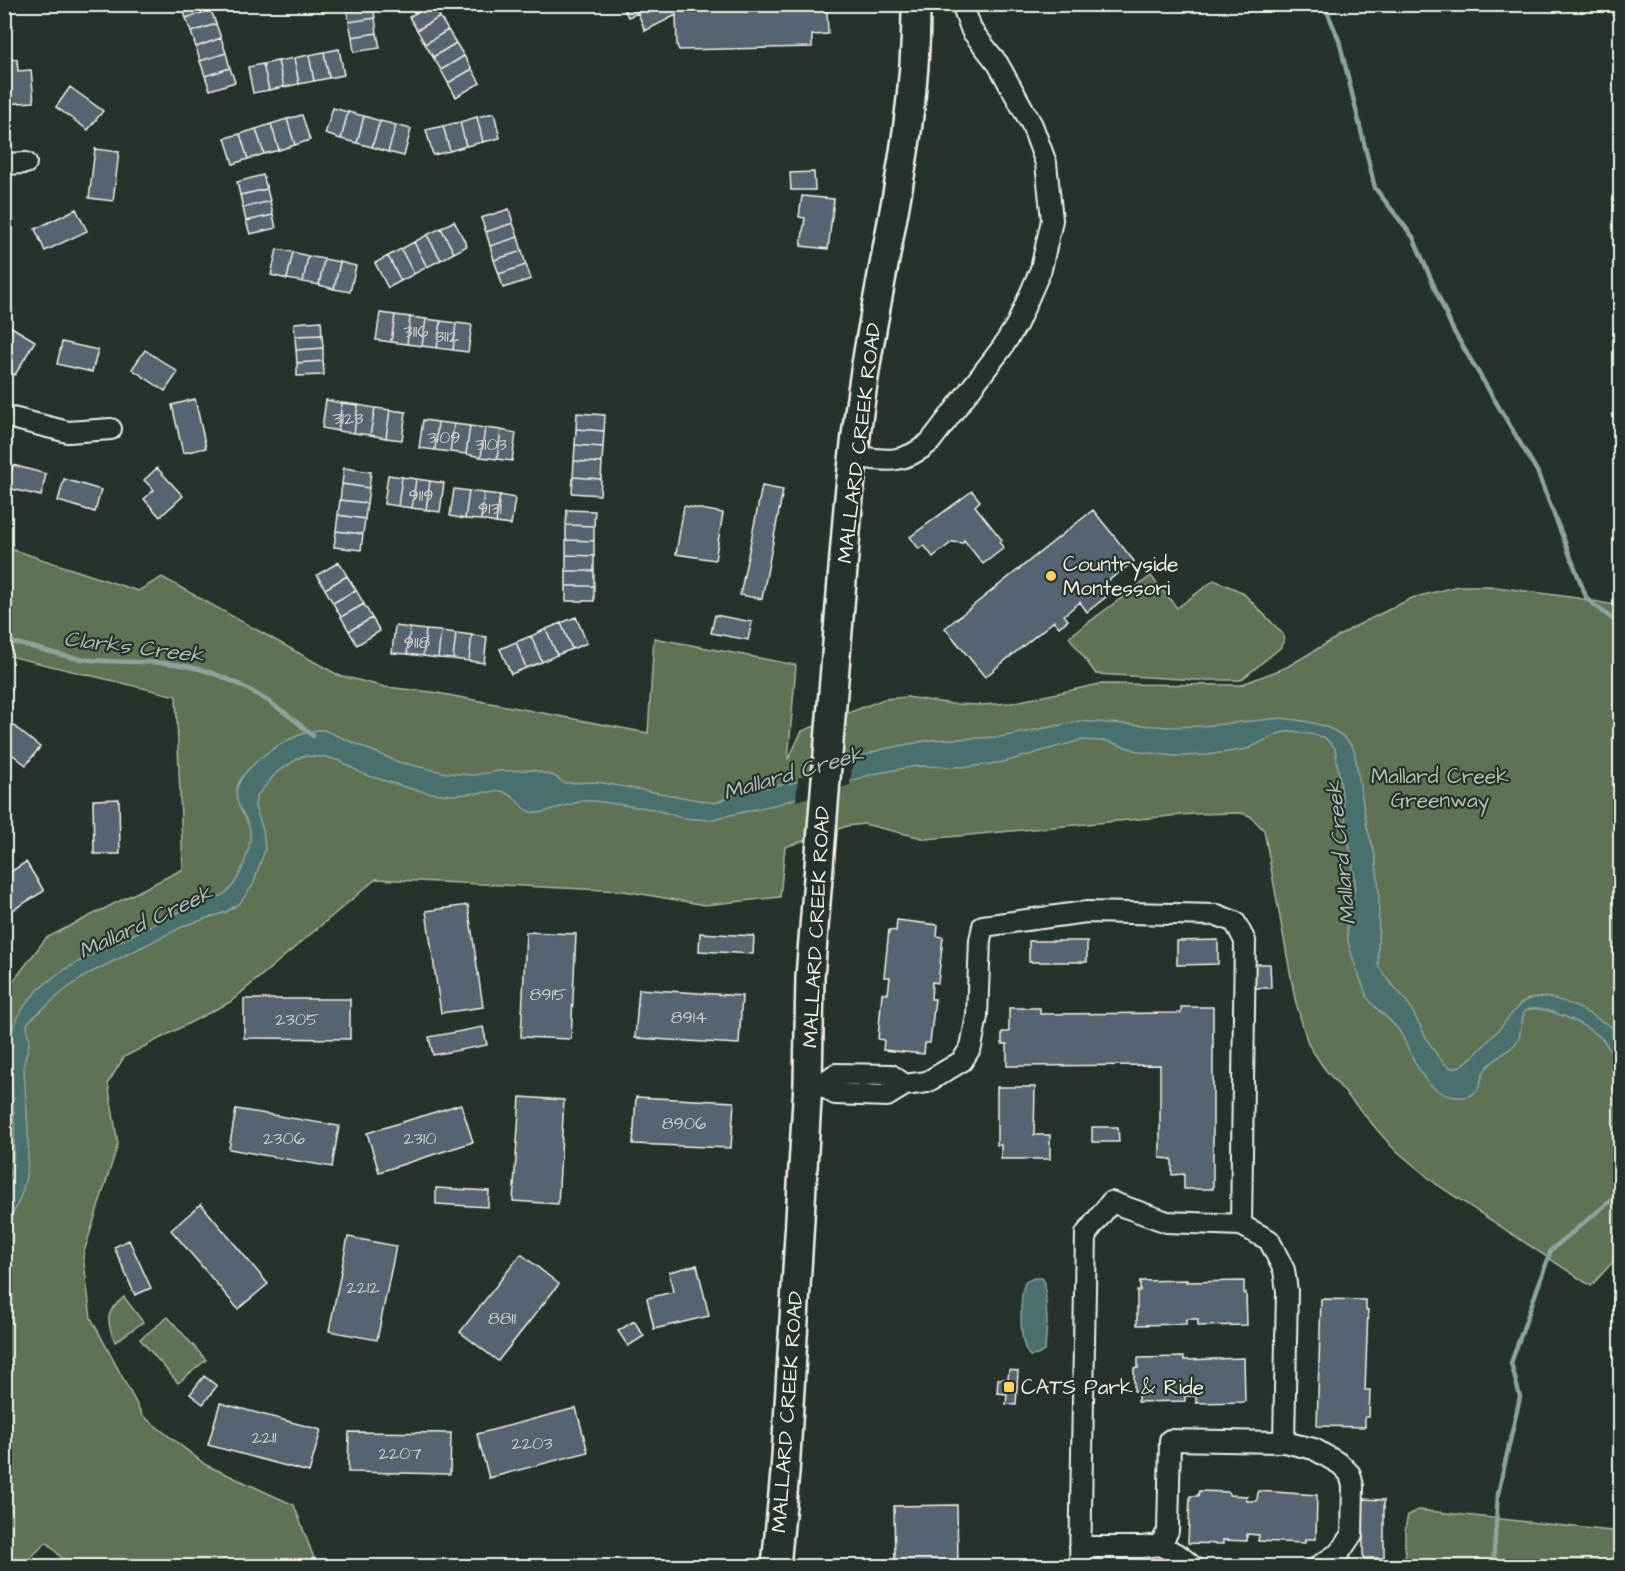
<svg xmlns="http://www.w3.org/2000/svg" width="1625" height="1571" font-family="'Architects Daughter',sans-serif">
<style>
.green{fill:#617254;stroke:#aab29e;stroke-width:1.5}
.water{fill:#4a6f6d;stroke:#8ea39e;stroke-width:1.5}
.pier{fill:#26332d}
.lines{fill:none;stroke-linecap:round;stroke-linejoin:round}
.stream{stroke:#8ea39e;stroke-width:4.5}
.building{fill:#576370;stroke:#f4f1e8;stroke-width:1.5}
.minor-casing{stroke:#f4f1e8;stroke-width:24}
.secondary-casing{stroke:#f4f1e8;stroke-width:32}
.minor{stroke:#26332d;stroke-width:20}
.secondary{stroke:#26332d;stroke-width:27}
.poi-dot{fill:#ffd166;stroke:#26332d;stroke-width:2}
.labels{text-anchor:middle;stroke-width:4.5;stroke-linejoin:round;paint-order:stroke}
.number-label{font-size:18px;fill:#cdceca}
.street-label{font-size:21px;fill:#f4f1e8;stroke:#26332d}
.poi-label{font-size:21px;fill:#f4f1e8;stroke:#26332d;text-anchor:start}
.park-label{font-size:21px;fill:#b9bead;stroke:#26332d}
.water-label{font-size:22px;font-style:italic;fill:#b0bdb7;stroke:#26332d}
</style>
<rect width="100%" height="100%" fill="#26332d"/>
<filter id="ink" filterUnits="userSpaceOnUse"><feTurbulence type="fractalNoise" baseFrequency=".0167" numOctaves="2"/><feDisplacementMap in="SourceGraphic" scale="12" xChannelSelector="R" yChannelSelector="G"/><feConvolveMatrix kernelMatrix="1 2 1 2 8 2 1 2 1" color-interpolation-filters="sRGB"/></filter>
<g filter="url(#ink)">
<path class="green" d="M5,547L138,591L162,577L338,675L385,687L432,692L648,733L654,638L796,665L788,760L802,731L884,699L907,697L952,704L981,705L1011,703L1100,684L1240,685L1287,667L1354,627L1412,598L1458,586H1489L1577,598L1620,606V1254L1591,1286L1436,1184L1392,1147L1324,1068L1308,1044L1295,999L1264,830L1250,816L1241,813L1193,814L926,839L864,824L847,826L785,847L780,897L705,905L624,891L376,879L230,1002L124,1057L108,1083L118,1144L83,1255L91,1318L143,1416L206,1465L294,1505L317,1566H69L47,1542L29,1559L25,1566H5V992L46,938L183,869L176,696L5,655Z
M1151,576L1177,608L1214,580L1242,592L1283,634L1284,641L1280,648L1241,680H1198L1096,674L1069,637Z
M124,1297L143,1322L115,1342C106,1321 105,1311 124,1297Z
M168,1317L206,1360L178,1383L140,1339Z
M1419,1510L1620,1532V1566H1405V1529L1408,1515Z"/>
<path class="water" d="M1282,718C1307,721 1341,725 1354,750L1367,827L1375,855L1379,889L1378,965C1385,981 1400,990 1409,1005C1417,1018 1436,1064 1452,1068C1464,1071 1497,1031 1506,1021C1514,1012 1520,1000 1533,998C1561,992 1597,1019 1620,1032V1070C1615,1060 1610,1049 1604,1041C1592,1027 1539,1000 1524,1012L1519,1038L1516,1043C1507,1053 1493,1059 1485,1070C1480,1076 1482,1085 1476,1091C1471,1097 1463,1098 1455,1097C1423,1093 1414,1058 1401,1034C1392,1018 1374,1010 1367,997C1361,979 1346,946 1347,929C1347,913 1355,899 1355,882L1335,748L1324,737L1293,731L1280,733L1247,749L1208,755L1174,756L1141,752L1107,741L1081,740L1004,762L967,767L916,766L873,774L778,804L709,820L682,818L653,809L594,801H582L540,813L531,812L525,809L512,796L502,791L453,795L430,793L408,788L363,774L340,761L326,757L302,756L277,772L256,797L255,807L263,830L265,849L253,885L240,903L226,912L186,925L90,973L66,989L28,1022C25,1029 30,1036 29,1044C27,1053 23,1062 24,1071C26,1120 40,1182 5,1224C5,1215 3,1205 5,1196C7,1184 11,1173 13,1161C17,1128 12,1093 10,1061C10,1045 10,1030 18,1016C40,977 79,961 118,942C141,931 164,918 188,908C201,902 218,901 229,890C241,878 254,842 249,826C245,814 233,803 237,788C243,763 298,728 324,730L398,762L447,773L473,775L500,771L533,770L554,776L564,783L597,782L715,803L740,792L796,782L879,750L930,740L1001,737L1080,721L1169,727L1203,726Z
M1034,1278H1042L1045,1283L1047,1322L1045,1350L1038,1355L1030,1356C1018,1345 1020,1297 1025,1282Z"/>
<path class="pier" d="M853,759L850,785L796,801L798,778Z"/>
<g class="lines">
<path class="stream" d="M1324,4L1339,40L1375,188L1413,237L1453,330L1537,471L1587,599L1620,625
M4,641C27,644 49,653 71,657C108,665 145,659 181,665C229,673 277,703 313,736
M1493,1566L1498,1494L1520,1397L1511,1363L1551,1250L1620,1193"/>
</g>
<path class="building" d="M182,4H210L211,10L186,18Z
M364,4H373L375,18L349,22L347,8Z
M430,4H433L440,17L417,30L409,17Z
M622,4H807L808,11H827L828,34L812,35V47L679,50L677,45L676,15L645,31L638,13L628,17Z
M211,10L216,24L191,32L186,18Z
M440,17L448,30L425,44L417,30Z
M375,18L377,33L352,37L349,22Z
M216,24L221,38L196,47L191,32Z
M448,30L456,43L433,57L425,44Z
M377,33L380,48L354,52L352,37Z
M221,38L226,53L200,61L196,47Z
M456,43L464,56L441,70L433,57Z
M339,49L344,75L329,78L324,52Z
M324,52L329,78L314,81L309,55Z
M226,53L230,68L205,76L200,61Z
M309,55L314,81L299,84L294,58Z
M464,56L472,69L448,83L441,70Z
M294,58L299,84L284,87L278,61Z
M17,59L18,71L31,70L34,102L4,104V60Z
M278,61L284,87L269,90L263,64Z
M263,64L269,90L253,93L248,67Z
M230,68L235,82L210,90L205,76Z
M472,69L480,83L456,97L448,83Z
M70,87L103,111L88,130L56,107Z
M333,108L348,112L341,139L325,134Z
M348,112L364,116L357,143L341,139Z
M494,113L500,138L483,142L477,117Z
M302,115L310,140L295,145L287,119Z
M364,116L380,121L372,147L357,143Z
M477,117L483,142L466,146L460,122Z
M287,119L295,145L279,150L271,124Z
M380,121L396,125L388,152L372,147Z
M460,122L466,146L450,151L443,126Z
M271,124L279,150L264,154L256,129Z
M396,125L411,129L404,156L388,152Z
M443,126L450,151L433,155L426,130Z
M256,129L264,154L248,159L240,134Z
M240,134L248,159L233,164L225,138Z
M95,149L119,152L113,201L89,198Z
M814,172L815,190H791L790,173Z
M263,175L267,189L240,195L237,182Z
M267,189L270,201L243,208L240,195Z
M802,196L834,199L828,249L801,246L805,218L799,217Z
M270,201L273,215L246,221L243,208Z
M76,209L87,231L45,251L35,229Z
M509,209L513,223L486,232L481,218Z
M273,215L276,228L250,234L246,221Z
M454,221L467,246L454,253L441,228Z
M513,223L518,237L490,246L486,232Z
M441,228L454,253L441,260L427,235Z
M427,235L441,260L427,267L414,242Z
M518,237L522,251L494,260L490,246Z
M414,242L427,267L414,274L401,249Z
M277,249L293,252L287,279L271,275Z
M401,249L414,274L401,281L388,256Z
M522,251L526,265L499,274L494,260Z
M293,252L308,256L303,282L287,279Z
M308,256L324,259L319,285L303,282Z
M388,256L401,281L388,288L375,263Z
M324,259L340,262L334,289L319,285Z
M340,262L356,266L350,292L334,289Z
M526,265L531,279L503,288L499,274Z
M380,313L395,315L391,342L376,340Z
M395,315L410,317L407,344L391,342Z
M410,317L426,319L422,346L407,344Z
M426,319L441,321L437,348L422,346Z
M321,321L322,335L295,336L294,323Z
M441,321L456,323L453,350L437,348Z
M456,323L472,325L468,352L453,350Z
M8,325L35,341L15,375L4,369V330Z
M322,335L323,348L296,350L295,336Z
M62,342L98,350L92,372L57,364Z
M323,348V361L297,363L296,350Z
M145,350L178,372L165,391L132,369Z
M323,361L324,375L297,376V363Z
M195,399L206,448L183,453L172,405Z
M326,400L342,403L338,431L322,428Z
M342,403L358,405L354,433L338,431Z
M358,405L375,408L370,435L354,433Z
M375,408L390,410L386,438L370,435Z
M390,410L406,412L402,440L386,438Z
M577,413L605,415L604,431L576,429Z
M423,420L438,422L435,450L419,448Z
M438,422L454,424L450,452L435,450Z
M454,424L470,426L466,454L450,452Z
M470,426L485,428L481,457L466,454Z
M485,428L501,430L497,459L481,457Z
M576,429L604,431L603,447L575,445Z
M501,430L516,433L512,461L497,459Z
M575,445L603,447L602,463L574,461Z
M574,461L602,463L601,479L573,477Z
M13,465L46,474L41,496L8,488Z
M157,468L183,496L160,517L144,499L154,490L144,480Z
M344,468L371,472L369,488L342,484Z
M388,475L402,477L398,506L384,504Z
M402,477L416,479L412,508L398,506Z
M573,477L601,479L600,495L572,493Z
M64,479L101,490L95,512L58,501Z
M416,479L430,481L426,510L412,508Z
M430,481L444,483L440,512L426,510Z
M342,484L369,488L367,503L340,500Z
M762,486L783,490L762,599L740,595Z
M454,489L469,491L465,519L450,516Z
M469,491L484,493L481,520L465,519Z
M972,491L980,501L975,506L1002,540L999,542L1004,548L983,564L964,540L963,543L952,542L933,557L924,545L919,549L910,537Z
M484,493L500,495L496,523L481,520Z
M500,495L515,498L511,525L496,523Z
M340,500L367,503L365,519L338,515Z
M684,506L723,513L715,560L676,554Z
M567,510L595,511L594,526L566,525Z
M1093,510L1134,561L1104,584L1111,593L1087,612L1080,602L1064,615L1068,620L1059,627L1054,621L985,677L945,628Z
M338,515L365,519L363,534L336,531Z
M566,525L594,526V541L566,540Z
M336,531L363,534L361,550L334,547Z
M566,540L594,541V556L566,555Z
M566,555L594,556V571H566Z
M339,562L347,576L325,589L317,575Z
M566,571H594V586H566Z
M347,576L356,590L333,603L325,589Z
M566,586H594V601H566Z
M356,590L364,604L341,617L333,603Z
M364,604L372,618L349,631L341,617Z
M715,615L752,622L748,640L711,633Z
M576,617L587,643L572,649L561,623Z
M372,618L380,631L357,645L349,631Z
M561,623L572,649L557,655L546,629Z
M395,626L410,628L407,654L392,653Z
M410,628L426,630L423,656L407,654Z
M546,629L557,655L542,662L531,636Z
M426,630L441,631L438,658L423,656Z
M441,631L456,633L453,659L438,658Z
M456,633L472,635L469,661L453,659Z
M472,635L487,637L484,663L469,661Z
M531,636L542,662L526,668L516,642Z
M516,642L526,668L511,674L500,649Z
M4,718L40,747L26,765L4,748Z
M119,799L120,854H94L93,800Z
M26,862L44,891L8,913L6,909L4,911V876Z
M468,905L483,1007L441,1013L426,911Z
M897,920L938,925L937,936L943,937L938,983L932,982L931,999H935L930,1043H925L924,1054L883,1050L884,1040L878,1039L882,993L888,994L890,977H884L889,930L896,931Z
M526,932L576,934L571,1039L521,1037Z
M700,933L754,936L753,954L699,951Z
M1218,940V964L1177,965V941Z
M1029,941H1087V962H1029Z
M1255,964H1270L1271,988H1254Z
M639,989L742,996L739,1044L635,1038Z
M244,999H350V1039L244,1038Z
M1181,1007H1213V1189H1184V1174L1172,1175V1159L1160,1158V1065L1007,1066V1044H1002V1032H1009V1008H1040V1014L1181,1013Z
M483,1027L487,1045L433,1055L429,1037Z
M997,1087H1035L1034,1135H1050V1159H1001V1145H997Z
M520,1097L564,1100L558,1204L513,1201Z
M636,1097L734,1102L731,1148L633,1144Z
M461,1104L473,1142L379,1172L367,1133Z
M236,1109L339,1126L332,1167L229,1149Z
M1092,1127H1118L1119,1142H1092Z
M436,1188L489,1191L488,1207L436,1204Z
M201,1204L268,1284L238,1309L171,1230Z
M348,1237L396,1246L377,1340L329,1331Z
M129,1240L151,1288L135,1295L114,1247Z
M521,1254L559,1284L498,1361L460,1332Z
M697,1265L709,1316L654,1329L647,1298L673,1292L669,1272Z
M1187,1280L1186,1282L1244,1281V1293H1246L1247,1325L1198,1326V1319H1186V1324L1137,1325V1291H1140V1281Z
M1321,1299L1366,1300V1310H1368L1365,1390H1370L1369,1417H1365V1427L1317,1426Z
M634,1321L644,1336L628,1346L618,1331Z
M1184,1357V1360L1244,1358L1245,1402L1196,1403V1396H1185V1401L1138,1402V1391H1134V1368H1138V1358Z
M1009,1370L1018,1371L1016,1405L1006,1404L1007,1394L997,1393L998,1379H1008Z
M204,1376L217,1386L203,1404L190,1394Z
M220,1403L321,1430L309,1472L208,1445Z
M576,1408L588,1452L489,1478L477,1434Z
M349,1432L451,1433L450,1474L348,1472Z
M1199,1491L1229,1492V1495L1247,1496L1246,1501H1257L1258,1491L1317,1495L1316,1539H1305V1543L1258,1541L1259,1535L1247,1534V1541L1223,1540V1544L1188,1543L1190,1496H1198Z
M1363,1499L1384,1500V1558H1363Z
M957,1505L958,1566H895L894,1506Z"/>
<g class="lines">
<defs>
<path id="minor" d="M4,164L26,163
M4,416L68,432L111,429
M853,456C885,461 903,465 930,442L1002,348L1017,324L1041,269L1052,220L1046,163L1032,125L998,64L972,31L962,4
M808,1083L821,1084L835,1094L887,1096L905,1085L927,1082L962,1061L971,1047L977,1016L980,940L983,926L1086,912L1217,915L1235,922L1245,941L1241,1225
M821,1084L836,1074L891,1075L905,1085
M1284,1442L1314,1449L1340,1464L1350,1474L1353,1486L1352,1534L1339,1553L1319,1566
M1160,1545L1180,1556L1192,1566
M1080,1566L1086,1234L1111,1202L1167,1222L1241,1225L1269,1240L1284,1270L1287,1291L1284,1442L1170,1440L1168,1531L1160,1545L1142,1547H1080"/>
<path id="secondary" d="M776,1566L785,1473L808,1083L810,977L848,507C854,448 861,389 872,330C891,221 917,116 916,4"/>
</defs>
<use href="#minor" class="minor-casing"/>
<use href="#secondary" class="secondary-casing"/>
<use href="#minor" class="minor"/>
<use href="#secondary" class="secondary"/>
</g>
</g>
<g class="poi-dot">
<circle cx="1051" cy="576" r="6"/>
<rect x="1003" y="1381" width="12" height="12" rx="3"/>
</g>
<g class="labels">
<g class="number-label">
<text x="416" y="337">3116</text>
<text x="447" y="342">3112</text>
<text x="348" y="424">3123</text>
<text x="444" y="443">3109</text>
<text x="491" y="450">3103</text>
<text x="421" y="501">9119</text>
<text x="490" y="514">9131</text>
<text x="417" y="648">9118</text>
<text x="548" y="1000">8915</text>
<text x="689" y="1023">8914</text>
<text x="297" y="1025">2305</text>
<text x="684" y="1129">8906</text>
<text x="284" y="1144">2306</text>
<text x="420" y="1144">2310</text>
<text x="363" y="1293">2212</text>
<text x="502" y="1324">8811</text>
<text x="264" y="1443">2211</text>
<text x="532" y="1449">2203</text>
<text x="400" y="1459">2207</text>
</g>
<g class="street-label">
<text transform="translate(859 443) rotate(-83)" y="7">MALLARD CREEK ROAD</text>
<text transform="translate(816 927) rotate(-87)" y="7">MALLARD CREEK ROAD</text>
<text transform="translate(787 1412) rotate(-86)" y="7">MALLARD CREEK ROAD</text>
</g>
<g class="poi-label">
<text x="1063" y="571">Countryside<tspan x="1063" dy="24">Montessori</tspan></text>
<text x="1021" y="1394">CATS Park &amp; Ride</text>
</g>
<g class="park-label">
<text x="1440" y="783">Mallard Creek<tspan x="1440" dy="24">Greenway</tspan></text>
</g>
<g class="water-label">
<text transform="translate(134 646) rotate(7)" y="8">Clarks Creek</text>
<text transform="translate(793 772) rotate(-16)" y="8">Mallard Creek</text>
<text transform="translate(1340 853) rotate(-96)" y="8">Mallard Creek</text>
<text transform="translate(145 921) rotate(-25)" y="8">Mallard Creek</text>
</g>
</g>
<rect width="1625" height="1571" fill="none" stroke="#26332d" stroke-width="24"/>
<rect x="12" y="12" width="1601" height="1547" fill="none" stroke="#f4f1e8" stroke-width="2" filter="url(#ink)"/>
</svg>
